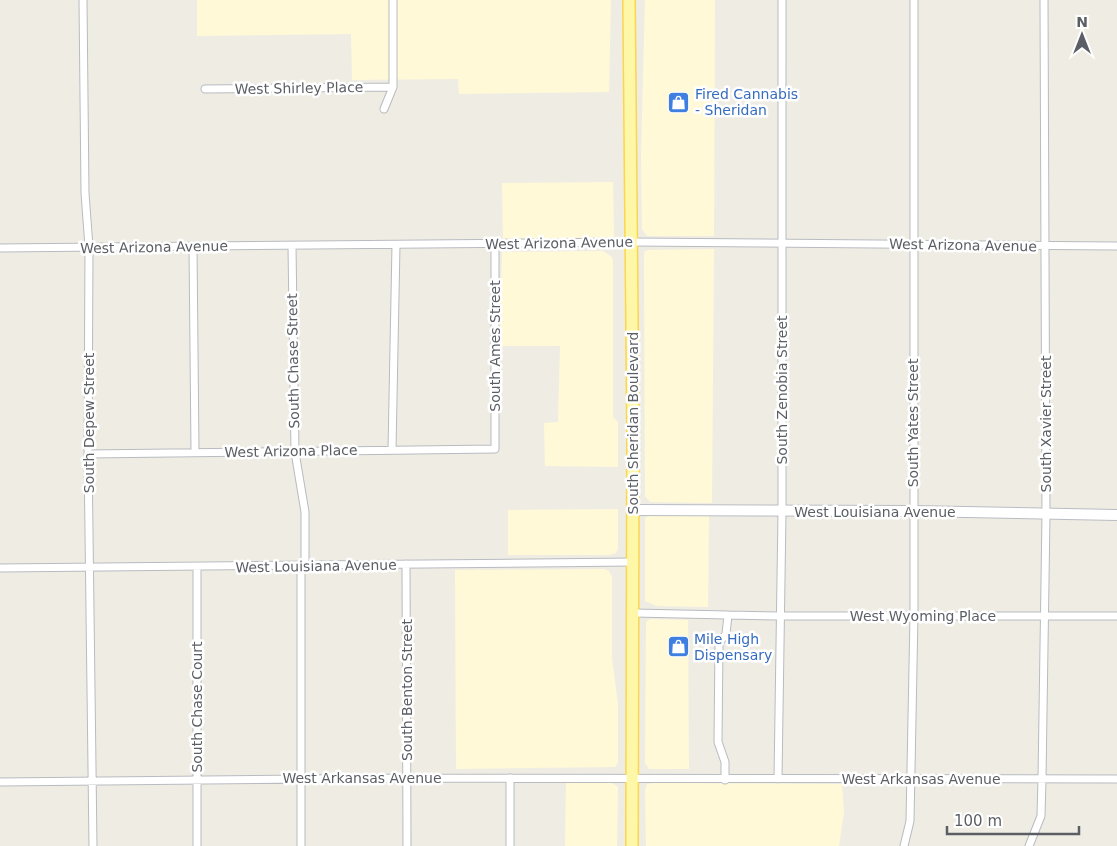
<svg xmlns="http://www.w3.org/2000/svg" width="1117" height="846" font-family="'DejaVu Sans',sans-serif">
<style>
.commercial{fill:#fff9d8}
.lines{fill:none;stroke-linecap:round;stroke-linejoin:round}
.street-casing{stroke:#b8bbc0;stroke-width:9}
.secondary-casing{stroke:#b9bcc2;stroke-width:12}
.primary-casing{stroke:#fad651;stroke-width:14}
.street{stroke:#fff;stroke-width:7}
.secondary{stroke:#fff;stroke-width:10}
.primary{stroke:#fff7a8;stroke-width:11}
.labels{text-anchor:middle;stroke-width:5;stroke-linejoin:round;paint-order:stroke}
.street-label{font-size:14px;fill:#5b5f65;stroke:#fff}
.shop-label{font-size:14px;fill:#366cbe;stroke:#fff;text-anchor:start}
</style>
<rect width="100%" height="100%" fill="#efede3"/>
<path class="commercial" d="M197,0H611L609,92L459,94L458,79L352,80L351,34L197,36Z
M645,0H715L714,236H647L642,229L641,156Z
M613,182L614,237L503,239L502,183Z
M714,249L712,503L650,502L645,496L644,252L648,250Z
M603,251L612,257L613,262V417L618,422V467L545,466L544,423L558,422L560,346H500L502,252Z
M618,509V548L616,553L609,555H508V510Z
M650,515L709,516L708,607L657,606L645,601V518Z
M604,569L609,571L612,577V658L618,705V763L615,767L456,769L455,570Z
M650,619L688,620L689,769H649L645,763L646,622Z
M610,782L618,787L617,846H565L566,783Z
M653,783L842,784L844,812L839,846H646L645,790L647,784Z"/>
<g class="lines">
<defs>
<path id="street" d="M83,0L85,193L89,247L88,454L93,846
M205,89L393,87
M384,109L393,87V0
M193,246L195,452
M292,246L295,452L305,512V566
M0,248L632,242L1117,246
M392,450L396,245
M88,454L495,449V244
M406,564L407,846
M301,566V846
M0,568L633,562
M633,613L779,616H1117
M510,778V846
M778,779L782,512V0
M725,780V762L718,742L719,643L726,634L728,615
M0,782L407,778L1117,779
M197,846V568
M904,846L910,821L914,615V0
M1029,846L1041,816L1042,779L1046,515L1044,0"/>
<path id="secondary" d="M633,510L913,511L1117,515"/>
<path id="primary" d="M629,0L633,432L632,846"/>
</defs>
<use href="#street" class="street-casing"/>
<use href="#secondary" class="secondary-casing"/>
<use href="#primary" class="primary-casing"/>
<use href="#street" class="street"/>
<use href="#secondary" class="secondary"/>
<use href="#primary" class="primary"/>
</g>
<defs>
<symbol id="shop-square" viewBox="-11 -11 22 22"><rect x="-9" y="-9" width="18" height="18" rx="4" fill="#3f7fe0" stroke="#fff"/><path d="M-5-2.5h2.3a2.7 3.5 0 0 1 5.4 0H5L5.5 6h-11ZM-1.5-2.5h3a1.5 2.3 0 0 0-3 0Z" fill="#fff"/></symbol>
</defs>
<g fill-rule="evenodd">
<use href="#shop-square" x="666" y="90" width="25" height="25"/>
<use href="#shop-square" x="666" y="634" width="25" height="25"/>
</g>
<g class="labels">
<g class="street-label">
<text transform="translate(299 88) rotate(-1)" y="5">West Shirley Place</text>
<text transform="translate(559 243) rotate(-1)" y="5">West Arizona Avenue</text>
<text transform="translate(963 245) rotate(1)" y="5">West Arizona Avenue</text>
<text transform="translate(154 247) rotate(-1)" y="5">West Arizona Avenue</text>
<text transform="translate(495 346) rotate(-90)" y="5">South Ames Street</text>
<text transform="translate(293 361) rotate(-91)" y="5">South Chase Street</text>
<text transform="translate(782 390) rotate(-90)" y="5">South Zenobia Street</text>
<text transform="translate(89 423) rotate(-90)" y="5">South Depew Street</text>
<text transform="translate(633 423) rotate(-90)" y="5">South Sheridan Boulevard</text>
<text transform="translate(913 423) rotate(-90)" y="5">South Yates Street</text>
<text transform="translate(1046 424) rotate(-90)" y="5">South Xavier Street</text>
<text transform="translate(291 451) rotate(-1)" y="5">West Arizona Place</text>
<text x="875" y="517">West Louisiana Avenue</text>
<text transform="translate(316 566) rotate(-1)" y="5">West Louisiana Avenue</text>
<text x="923" y="621">West Wyoming Place</text>
<text transform="translate(407 690) rotate(-90)" y="5">South Benton Street</text>
<text transform="translate(197 707) rotate(-90)" y="5">South Chase Court</text>
<text x="362" y="783">West Arkansas Avenue</text>
<text x="921" y="784">West Arkansas Avenue</text>
</g>
<g class="shop-label">
<text x="695" y="99">Fired Cannabis<tspan x="695" dy="16">- Sheridan</tspan></text>
<text x="694" y="644">Mile High<tspan x="694" dy="16">Dispensary</tspan></text>
</g>
</g>
<g transform="translate(1082 35)" stroke="#ffffff" stroke-width="4" paint-order="stroke">
<path d="M0-4L9 19L0 12L-9 19Z" fill="#5b5f65"/>
<text y="-8" font-size="14" font-weight="bold" text-anchor="middle" fill="#5b5f65">N</text>
</g>
<path d="M947 826v8h132v-8" fill="none" stroke="#5b5f65" stroke-width="2.5"/>
<text x="954" y="826" font-size="15" fill="#5b5f65" stroke="#ffffff" stroke-width="4" paint-order="stroke">100 m</text>
</svg>
